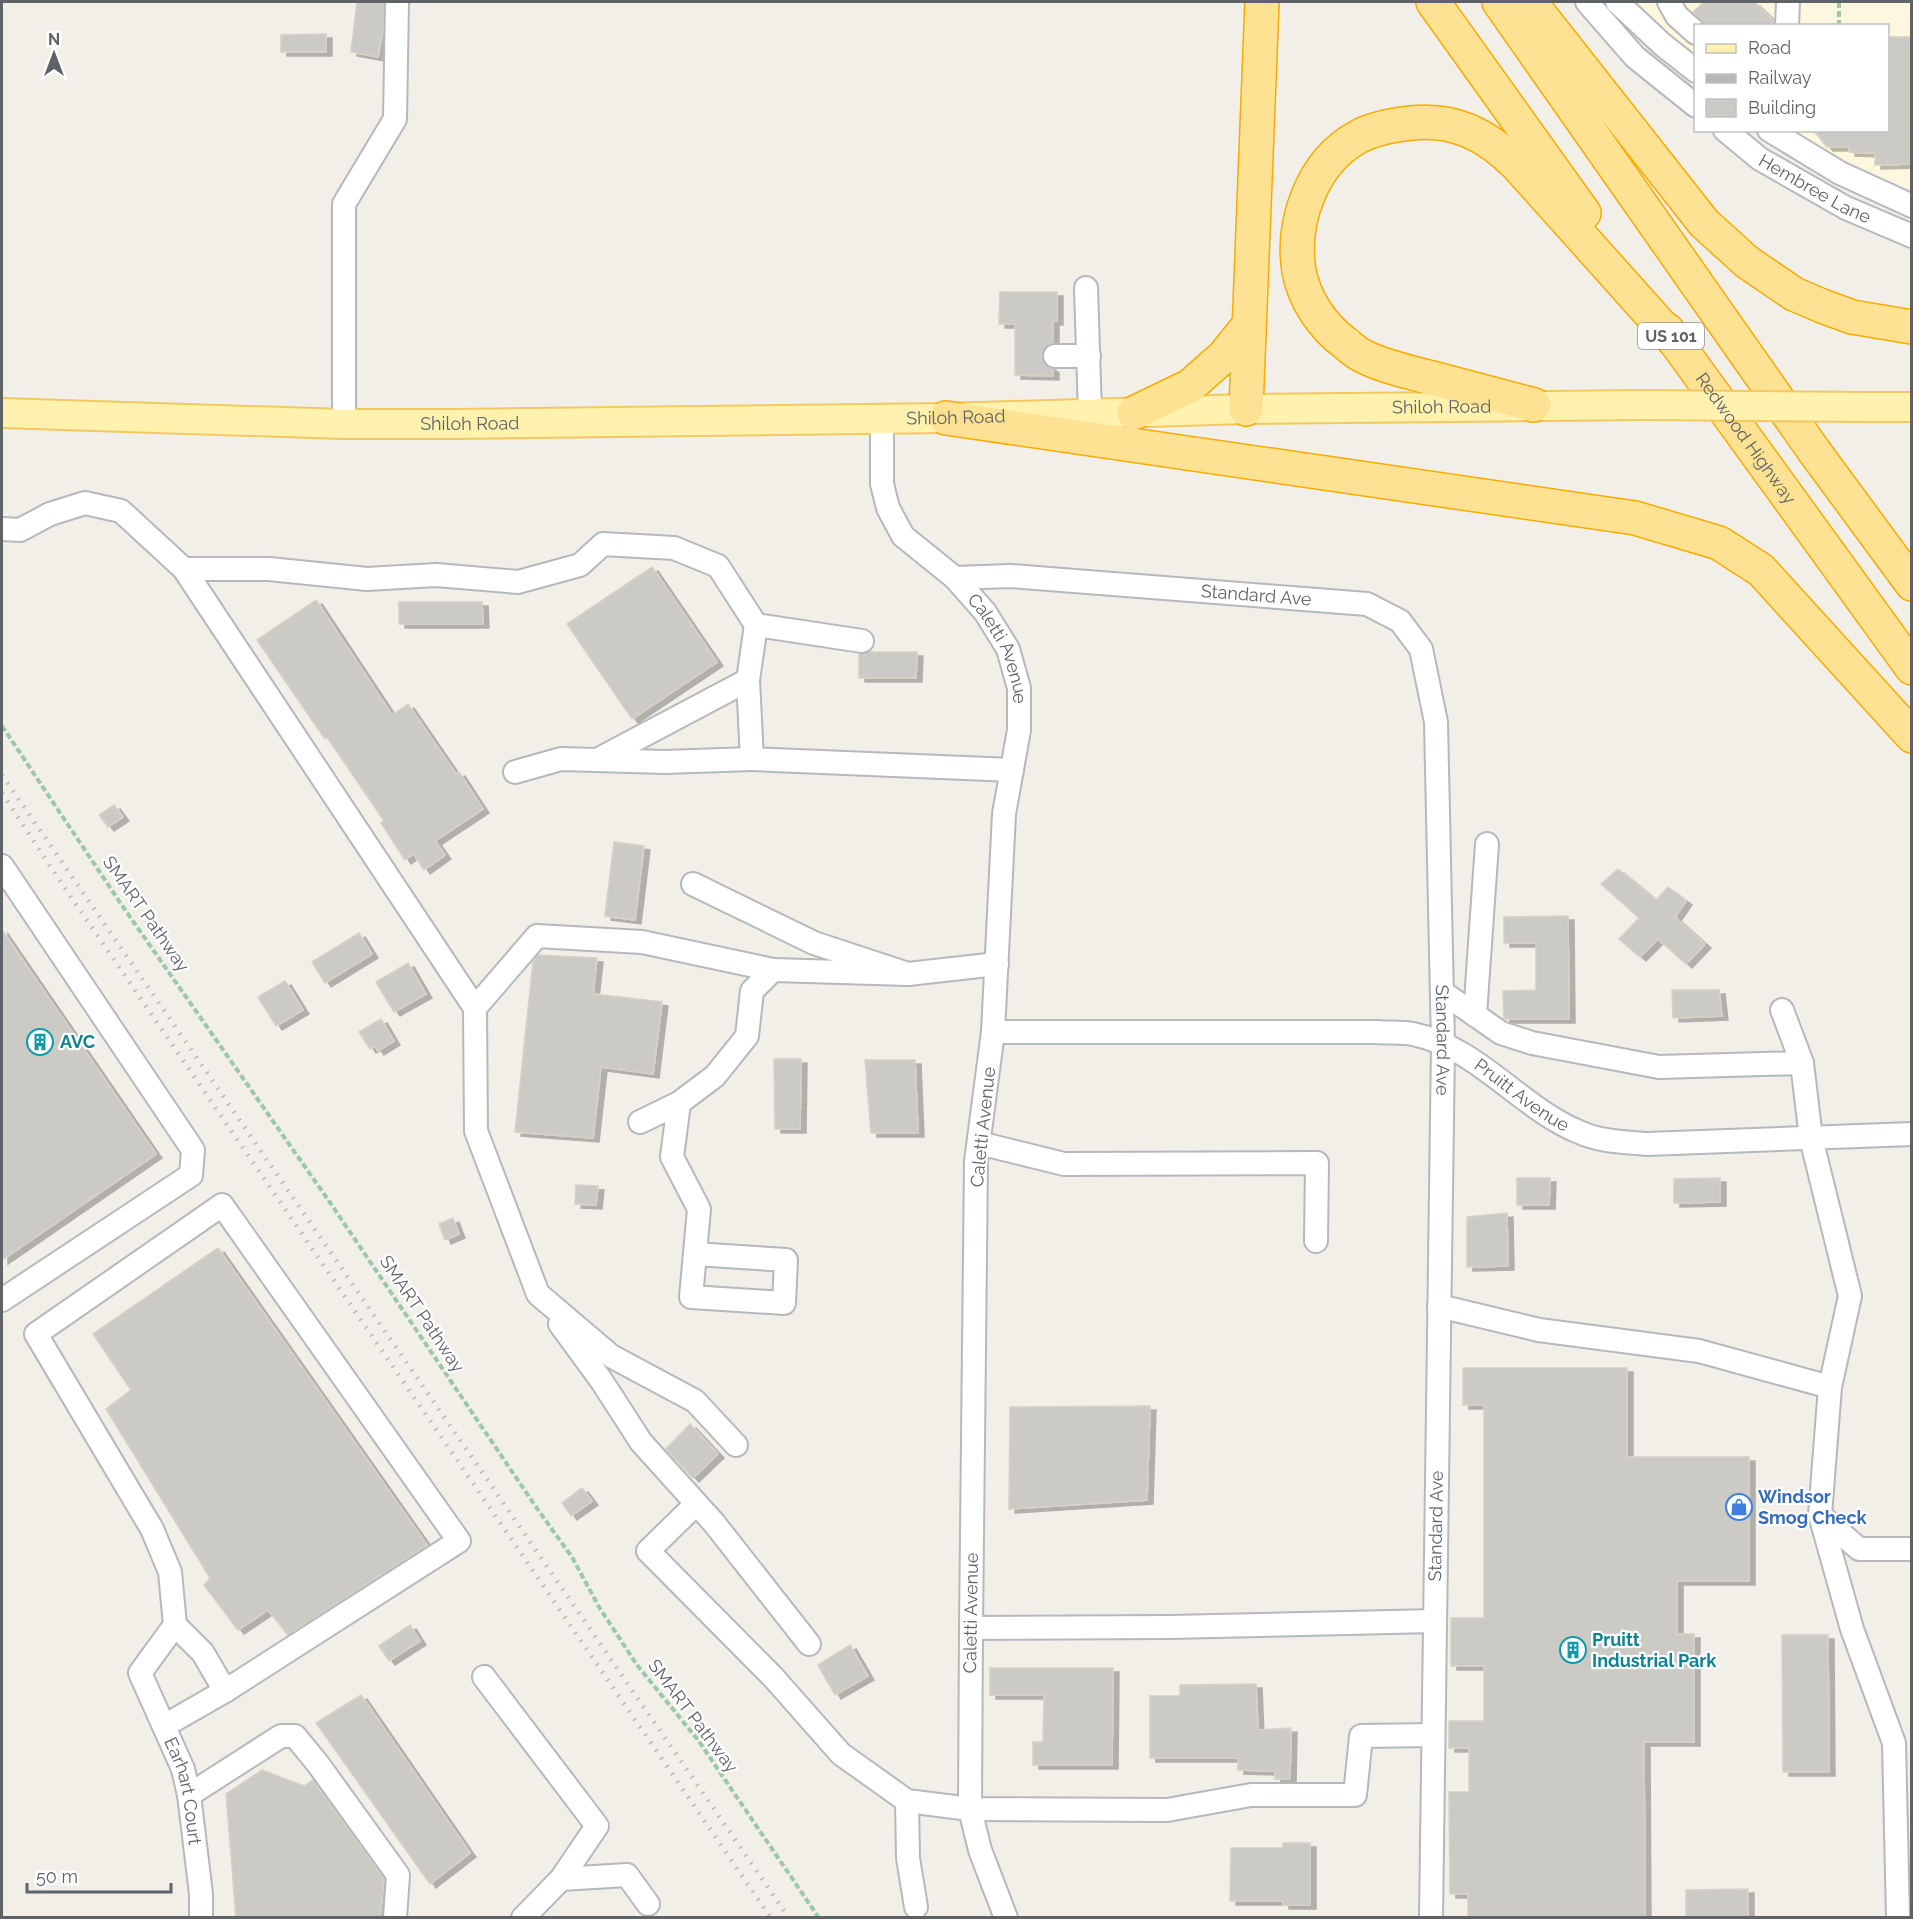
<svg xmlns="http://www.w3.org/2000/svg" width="1913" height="1919" font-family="Raleway,sans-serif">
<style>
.commercial{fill:#fef7e0}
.building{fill:#cccac5;stroke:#d6d1c6;stroke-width:1.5;filter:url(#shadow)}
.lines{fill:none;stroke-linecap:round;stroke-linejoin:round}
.minor-casing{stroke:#b5b8bc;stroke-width:26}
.major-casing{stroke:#f2c960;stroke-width:32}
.highway-casing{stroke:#f9ab00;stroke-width:36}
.path{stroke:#9cc7a9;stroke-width:4;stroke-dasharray:6 3;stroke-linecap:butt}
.minor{stroke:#fff;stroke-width:22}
.major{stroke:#fff2af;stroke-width:28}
.highway{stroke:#fde293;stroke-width:33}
.rail{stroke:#b6b7b8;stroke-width:4.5;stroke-dasharray:1.5 8;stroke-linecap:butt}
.major-bridge-casing{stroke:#f2c960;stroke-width:32;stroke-linecap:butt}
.major-bridge{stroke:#fff2af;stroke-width:28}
.labels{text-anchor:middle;stroke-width:4.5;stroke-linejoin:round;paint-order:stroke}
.shield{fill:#fff;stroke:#8f9295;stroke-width:1.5}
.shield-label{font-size:16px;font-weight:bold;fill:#5f6368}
.street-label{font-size:18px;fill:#5f6368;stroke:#fff}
.culture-label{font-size:18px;font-weight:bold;fill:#0d838f;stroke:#fff;text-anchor:start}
.shop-label{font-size:18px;font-weight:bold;fill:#366cbe;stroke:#fff;text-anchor:start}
</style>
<defs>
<filter id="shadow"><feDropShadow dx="6" dy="4" stdDeviation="0" flood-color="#0004"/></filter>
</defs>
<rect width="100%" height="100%" fill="#f1efe8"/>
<path class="commercial" d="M1632,2H1911V190L1813,146L1789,131L1888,130V26H1696L1695,59Z"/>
<path class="building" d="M357,2H384L383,30L378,57L351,52Z
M1704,2H1754L1774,21V26H1707L1693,12Z
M326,34V52H281V35Z
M1887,37H1911V164L1875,165V153L1849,152V147H1827L1813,130H1887Z
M1000,292H1057V321H1053V343L1044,349L1042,355L1044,363L1053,369V376L1015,375V324H999Z
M652,567L717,662L632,719L567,624Z
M316,600L392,715L408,704L456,774L459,772L483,809L435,841L445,855L424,870L414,854L405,860L381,823L384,821L327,737L325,739L257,640Z
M399,602H482L483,624H399Z
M869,652H917L916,678H859V654Z
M114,805L123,817L108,827L99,815Z
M614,842L644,846L635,920L605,916Z
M1618,869L1656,900L1668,887L1686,901L1675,917L1705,944L1686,964L1658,939L1640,957L1619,939L1639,918L1601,884Z
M1568,916L1569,1019H1504L1503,991L1536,990V943H1504V917Z
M2,930L156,1154L2,1260Z
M359,933L372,954L325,983L312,962Z
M538,955L597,958L593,994L662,1002L653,1074L601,1067L593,1138L515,1132L533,962Z
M408,963L426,994L394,1012L376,982Z
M285,981L303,1010L276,1026L258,997Z
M1672,990H1719L1722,1016L1673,1018Z
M381,1019L394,1041L378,1051L375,1046L370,1049L359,1032Z
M774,1059H801L800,1129H775Z
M865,1060H915L918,1133H871Z
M1517,1178H1550L1549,1205H1517Z
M1720,1178V1202L1674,1203V1179Z
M576,1185L598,1186L596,1205L575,1204Z
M1507,1213L1508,1266L1467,1267V1217Z
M453,1218L459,1234L445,1240L439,1224Z
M218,1248L427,1545L288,1635L268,1610L238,1630L204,1585L210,1578L106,1409L131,1390L93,1334Z
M1463,1368H1627V1457H1749V1581H1677V1634H1694V1742H1644L1645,1917H1468V1894H1450L1449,1792H1469V1748H1449V1721H1484V1666H1451V1618H1484V1405H1463Z
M1150,1406L1147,1500L1009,1509L1010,1407Z
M690,1424L718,1454L693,1478L666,1449Z
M582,1488L592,1501L571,1516L562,1503Z
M410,1625L420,1641L389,1661L379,1646Z
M1782,1635H1828L1829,1772H1783Z
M850,1645L868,1676L835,1695L818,1665Z
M990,1668H1113L1112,1765H1033V1742H1043L1044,1695H990Z
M1256,1684L1258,1730L1291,1728L1290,1779H1275V1771L1238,1770V1758H1150V1696H1180V1685Z
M361,1695L470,1853L430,1884L316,1723Z
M262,1770L304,1786L313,1780L384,1879L380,1917H236L226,1794Z
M1283,1843H1310V1905H1283V1901H1230L1231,1848H1283Z
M1748,1889V1917H1686V1890Z"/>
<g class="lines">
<defs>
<g id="minor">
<path d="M1587,2L1635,57L1696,106"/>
<path d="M1617,2L1663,45L1696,71"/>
<path d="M1669,2L1677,16L1696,33"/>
<path d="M1787,26L1788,2"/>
<path id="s1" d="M1725,130L1760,159L1846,208L1912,236"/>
<path d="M1769,130L1840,173L1912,206"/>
<path d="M1086,288L1090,414"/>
<path d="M1055,356H1089"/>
<path id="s2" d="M882,418V484L888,508L903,536L955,578L985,612L1008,649L1019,688V730L1004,814L993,1032L976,1161L971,1628L970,1809L980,1850L1006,1918"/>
<path d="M344,424V204L395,119L397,2"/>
<path d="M2,529L20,530L50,514L85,503L121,511L184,569L475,1008L476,1131L538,1294L611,1356L695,1401L736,1445"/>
<path d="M184,569H269L367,579L436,575L518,582L580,565L603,544L674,548L718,566L756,625L862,641"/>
<path id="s3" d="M955,578L1011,576L1367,604L1400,621L1421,649L1436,722L1443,1045L1431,1918"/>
<path d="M756,625L748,680L752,759L1012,770"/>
<path d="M599,759L748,680"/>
<path d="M515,772L561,759L665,762L752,759"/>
<path d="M2,866L193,1150L191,1175L2,1300"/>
<path d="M693,884L814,943L908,974L997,964"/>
<path d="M1442,992L1501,1033L1532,1043L1659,1067L1802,1063"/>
<path d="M475,1008L537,936L642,942L773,970L908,974"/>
<path d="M1782,1010L1802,1063L1811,1138L1850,1296L1830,1387"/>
<path d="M1475,1015L1487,844"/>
<path id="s4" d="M993,1032H1376C1388,1033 1402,1032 1413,1034C1479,1048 1519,1107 1579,1132C1601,1142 1624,1142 1647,1144L1912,1134"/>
<path d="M679,1103L672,1157L699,1209L691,1297L784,1303L786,1260L695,1254"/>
<path d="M640,1122L679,1103L715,1076L747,1036L752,991L773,970"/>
<path d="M979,1143L1064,1164L1317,1163L1316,1241"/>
<path d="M1439,1306L1539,1330L1699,1351L1830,1387L1820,1515L1852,1629L1894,1743L1898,1918"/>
<path d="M560,1324L601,1380L641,1442L714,1523L809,1644"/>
<path d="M696,1504L648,1551L773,1677L841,1754L907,1801L970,1809L1167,1810L1251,1795H1355L1361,1736L1432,1735"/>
<path d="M1820,1515L1859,1549H1912"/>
<path id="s5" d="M175,1625L203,1653L225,1691L459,1541L222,1205L36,1334L152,1529L170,1572L175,1625L140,1673L183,1769L189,1795L201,1894V1918"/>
<path d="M971,1628L1170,1627L1434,1621"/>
<path d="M484,1677L597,1826L561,1879"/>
<path d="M164,1726L225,1691"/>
<path d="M189,1795L281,1736H295L318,1764L398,1875L395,1918"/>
<path d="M907,1801L908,1858L916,1907"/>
<path d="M523,1918L561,1879L627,1875L648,1904"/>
</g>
<g id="major">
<path d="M1869,407H1912"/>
<path id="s6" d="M2,413L344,424H454L946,418L1246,409L1644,405"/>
</g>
<g id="highway">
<path d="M1433,2L1584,213"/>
<path d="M1499,2L1814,451L1912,584"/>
<path d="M1530,2L1704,223L1747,262L1794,294L1822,306L1852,317L1912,327"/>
<path id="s7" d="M1667,330L1912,668"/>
<path d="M1534,405C1500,396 1466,387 1432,378C1410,372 1384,367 1363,356C1356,353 1350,347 1345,343C1322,326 1304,299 1299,271C1291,222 1312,162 1358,137C1374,128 1393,125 1411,123C1454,118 1487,135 1517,165L1680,347"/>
<path d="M1246,409L1262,2"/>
<path d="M1134,413L1190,386L1224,356L1248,326"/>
<path d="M946,418L1635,518L1719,543L1761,570L1912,736"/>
</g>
</defs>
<use href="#minor" class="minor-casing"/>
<use href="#major" class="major-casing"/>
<use href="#highway" class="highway-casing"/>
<path class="path" d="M1839,26V2
M2,726L121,904L331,1204L536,1507L572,1557L599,1607L637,1665L698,1740L819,1918"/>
<use href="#minor" class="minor"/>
<use href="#major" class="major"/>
<use href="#highway" class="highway"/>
<path class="rail" d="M2,775L789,1918
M2,793L60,881L771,1918"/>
<defs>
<path id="major-bridge" d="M1644,405L1869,407"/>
</defs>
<use href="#major-bridge" class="major-bridge-casing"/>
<use href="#major-bridge" class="major-bridge"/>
</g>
<defs>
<symbol id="building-ring" viewBox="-11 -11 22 22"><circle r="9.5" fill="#fff" stroke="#0f9aa8" stroke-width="1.5"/><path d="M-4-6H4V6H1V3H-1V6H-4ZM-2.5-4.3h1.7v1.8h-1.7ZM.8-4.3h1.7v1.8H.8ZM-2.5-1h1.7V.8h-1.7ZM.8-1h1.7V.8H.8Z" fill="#0f9aa8"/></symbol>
<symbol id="shop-ring" viewBox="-11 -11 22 22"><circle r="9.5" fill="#fff" stroke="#3f7fe0" stroke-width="1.5"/><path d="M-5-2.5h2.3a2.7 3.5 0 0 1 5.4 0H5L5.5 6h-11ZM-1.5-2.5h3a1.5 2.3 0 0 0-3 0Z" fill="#3f7fe0"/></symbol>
</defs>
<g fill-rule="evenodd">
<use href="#building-ring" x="25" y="1027" width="30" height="30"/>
<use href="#shop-ring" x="1724" y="1492" width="30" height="30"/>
<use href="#building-ring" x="1558" y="1635" width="30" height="30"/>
</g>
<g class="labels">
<rect class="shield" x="1638" y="323" width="66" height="26" rx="4.5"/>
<g class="shield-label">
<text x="1671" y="342">US 101</text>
</g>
<g class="street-label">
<text dy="6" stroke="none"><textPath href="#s1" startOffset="108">Hembree Lane</textPath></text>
<text dy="6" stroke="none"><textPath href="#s6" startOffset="1440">Shiloh Road</textPath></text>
<text dy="6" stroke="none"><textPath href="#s6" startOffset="954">Shiloh Road</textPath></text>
<text dy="6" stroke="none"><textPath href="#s6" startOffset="468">Shiloh Road</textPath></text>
<text dy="6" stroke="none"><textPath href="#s7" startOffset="134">Redwood Highway</textPath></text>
<text dy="6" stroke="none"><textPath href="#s3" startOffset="302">Standard Ave</textPath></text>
<text dy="6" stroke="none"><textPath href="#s2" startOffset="274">Caletti Avenue</textPath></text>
<text transform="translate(146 914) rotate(55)" y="6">SMART Pathway</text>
<text dy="6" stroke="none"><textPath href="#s3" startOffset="878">Standard Ave</textPath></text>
<text dy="6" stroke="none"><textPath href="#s4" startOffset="546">Pruitt Avenue</textPath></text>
<text transform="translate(983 1127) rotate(-84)" y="6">Caletti Avenue</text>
<text transform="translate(422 1314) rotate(56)" y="6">SMART Pathway</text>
<text transform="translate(1436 1526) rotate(-89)" y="6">Standard Ave</text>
<text transform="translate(971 1613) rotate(-89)" y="6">Caletti Avenue</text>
<text transform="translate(693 1716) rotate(53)" y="6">SMART Pathway</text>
<text dy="6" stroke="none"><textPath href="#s5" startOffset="1512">Earhart Court</textPath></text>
</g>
<g class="culture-label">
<text x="60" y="1048">AVC</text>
<text x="1592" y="1646">Pruitt<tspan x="1592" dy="21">Industrial Park</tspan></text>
</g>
<g class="shop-label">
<text x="1758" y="1503">Windsor<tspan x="1758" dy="21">Smog Check</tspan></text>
</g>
</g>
<rect width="1913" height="1919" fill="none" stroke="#5f6368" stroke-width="6"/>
<rect x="1694" y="24" width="195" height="108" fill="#ffffff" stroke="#bfc1c3" stroke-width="1.5"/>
<rect x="1706" y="44" width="30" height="9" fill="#fff2af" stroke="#bfc1c3" stroke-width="1.5"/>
<text x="1748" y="54" font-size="18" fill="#5f6368">Road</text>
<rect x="1706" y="74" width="30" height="9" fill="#b6b7b8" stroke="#bfc1c3" stroke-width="1.5"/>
<text x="1748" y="84" font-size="18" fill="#5f6368">Railway</text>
<rect x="1706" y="99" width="30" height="18" fill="#cccac5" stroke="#bfc1c3" stroke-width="1.5"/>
<text x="1748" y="114" font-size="18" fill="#5f6368">Building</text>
<g transform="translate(54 54)" stroke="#ffffff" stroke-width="4.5" paint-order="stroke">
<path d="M0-4.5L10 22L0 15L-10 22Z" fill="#5f6368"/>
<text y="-9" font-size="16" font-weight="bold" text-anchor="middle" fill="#5f6368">N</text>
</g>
<path d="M27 1883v9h144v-9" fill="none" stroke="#5f6368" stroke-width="3"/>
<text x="36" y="1883" font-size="18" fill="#5f6368" stroke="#ffffff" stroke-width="4.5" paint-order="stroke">50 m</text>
</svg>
